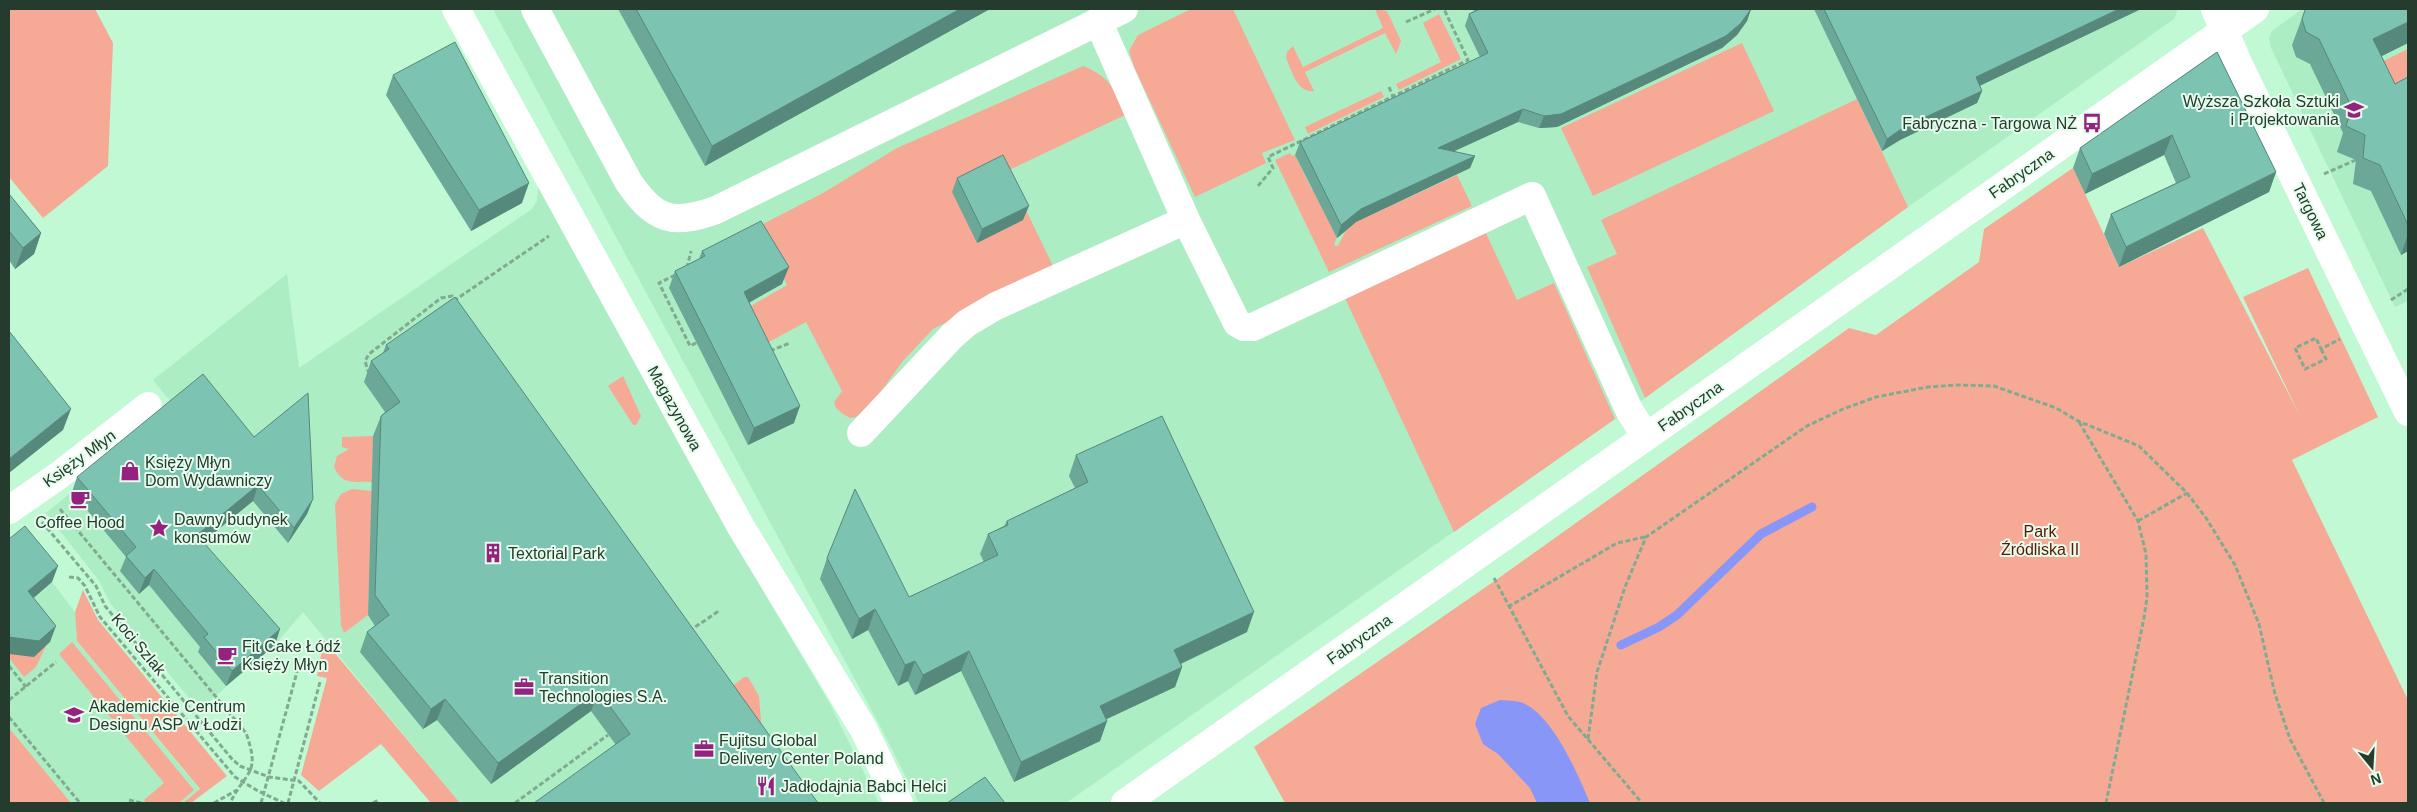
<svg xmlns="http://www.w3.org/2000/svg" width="2417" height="812" font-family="Arial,sans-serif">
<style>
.built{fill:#adedc4}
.green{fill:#f6aa96}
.water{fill:#8896f7}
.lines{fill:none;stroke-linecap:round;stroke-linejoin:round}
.stream{stroke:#8896f7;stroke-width:9}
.path{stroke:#80ab90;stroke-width:3;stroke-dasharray:5 2.5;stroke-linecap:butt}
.minor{stroke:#fff;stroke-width:28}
.wall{fill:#6ba898}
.shaded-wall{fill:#57887c}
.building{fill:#7cc3b1;stroke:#57887c}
.labels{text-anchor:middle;stroke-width:4;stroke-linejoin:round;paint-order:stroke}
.poi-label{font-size:16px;fill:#243b2d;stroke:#e6fded;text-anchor:start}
.street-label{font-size:16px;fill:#243b2d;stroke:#e6fded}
.park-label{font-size:16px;fill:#5c1704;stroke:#e6fded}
</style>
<rect width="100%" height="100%" fill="#c0f9d4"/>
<path class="built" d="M493,9H2178L2174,19L1908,207L1645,398L1066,803H919L879,724Z
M2302,9H2408V301L2395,307L2271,48L2269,38L2272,31Z
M538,186L705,491L830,704L879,803H460L303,612L275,645L199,710L110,603L100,582L46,513L175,407L153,380L287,274L299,368L532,209L537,201Z
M9,550L52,582L75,612L77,641L200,790L183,803H9Z"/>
<path class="green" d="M9,9H95L113,43L108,166L43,218L9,177Z
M1191,9H1233L1295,140L1262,153L1266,163L1195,197L1134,67L1129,51L1138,35Z
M1375,9L1387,11L1401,41L1396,54L1385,33L1305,72L1314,91C1297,93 1292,71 1286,58L1287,52L1293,46L1303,67L1383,28Z
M1439,14L1461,59L1399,90L1396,84L1441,62L1423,23Z
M1742,43L1774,111L1593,196L1561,128Z
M2408,49V88L2385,99L2371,67Z
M1083,66C1111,77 1114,89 1125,115L1007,171L1054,268L933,329L902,362L873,403L856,417L850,418L843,414L836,408L834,402L842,391L806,322L767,343L747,308L787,285L759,226L823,193L897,148Z
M1381,91L1384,97L1308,134L1305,127Z
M1857,99L1908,207L1645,398L1587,267L1617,254L1601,220Z
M1290,153L1292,156L1295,155L1312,190L1314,189L1337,237L1334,245L1338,246L1346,230L1356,222L1457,175L1472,206L1329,272L1275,160Z
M2073,168L2119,267L2203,228L2300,416L2243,297L2308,268L2378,417L2292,460L2408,700V803H1285L1254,747L1496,580L1849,328L1876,335L1979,262L1984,229Z
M1484,229L1517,300L1554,283L1615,419L1454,532L1344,296Z
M623,376L641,416L636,425H633L608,386Z
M373,436L372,482C353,481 343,486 334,467L337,456L349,449L342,447V437Z
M352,489L372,491L368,615L344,633L341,625L335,504L341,494Z
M83,590L98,620L227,776L191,803H183L200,789L77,641L75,612Z
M9,632L46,646L36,667L24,677L9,658Z
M324,640L460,803H431L381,744L319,791L301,775L327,678L317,676Z
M72,642L194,790L179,803H146L144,800L164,783L59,654Z
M744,677H748L759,696L762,732L730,688Z
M9,728L71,803H9Z"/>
<path class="water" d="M1500,700C1506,700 1514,701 1520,702C1552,712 1578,775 1590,803H1537L1530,788L1498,754L1483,744L1475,724L1481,708Z"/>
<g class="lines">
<path class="stream" d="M1621,645L1659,627L1677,615L1761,534L1812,507"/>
<path class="path" d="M1406,22L1435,9
M1389,87L1394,99
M2324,174L2356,160
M1258,186L1273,168L1268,157L1468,60L1444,9
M687,268L691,251
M675,275L659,283L690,346L700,341
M2391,300L2408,289
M2321,349L2326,359L2305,369L2295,348L2316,338L2321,349L2340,339
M770,351L790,343
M369,374L365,361L369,354L441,298L452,296L455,300L549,236
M2079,422L2138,521L2146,554L2147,597L2144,618L2106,803
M60,509L246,733C261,775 246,770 230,803
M2138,521L2187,493
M42,522L96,586L105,606L232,759L240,766L269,777L299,781L320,803
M69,577L78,578L85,586L100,617L235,777L258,791L284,803
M1494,578L1568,716L1642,803
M1508,607L1617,543L1645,537
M689,631L719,611
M9,666L26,687
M9,700L56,662
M9,717L80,803
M1588,739L1597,672L1625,587L1646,537L1807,426L1843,409L1876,397L1928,387L1957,385L1994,386L2056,408L2078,421L2139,446L2187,493L2206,518L2235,565L2259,624L2275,694L2290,739L2324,803
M129,800L141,803
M214,803L237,790
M261,803L300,661
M288,803L320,682
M373,803L378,800
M515,803L608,735"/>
<path class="minor" d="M456,9L741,527L864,730L899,803
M535,9L628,181C654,220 672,226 716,210L1124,9
M2215,9L2239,65L2408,412
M1186,220L1237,323L1244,327H1253L1532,196L1629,410L1646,437
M861,433L952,336L967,323L996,306L1186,220L1098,21
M9,510L58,476L148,406
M1125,803L2255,9"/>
</g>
<path class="wall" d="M618,9H990L705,166Z
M1473,9H1751L1747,21L1737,35L1722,48L1557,127L1539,128L1518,122L1453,151L1475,156L1470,168L1356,222L1337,238L1295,155L1300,142L1480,57L1465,26L1469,14L1474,11Z
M1814,9H2141L1979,86L1982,91L1977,103L1900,140L1882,151Z
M2305,10L2408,43L2381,56L2395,84L2408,77V251L2401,255L2371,191L2353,184L2356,160L2337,152L2343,133L2310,64L2296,57L2292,45Z
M2217,52L2276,172L2269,192L2119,267L2104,234L2111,214L2176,183L2164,155L2085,194L2073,168L2080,148Z
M393,75L522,203L471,231L386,95Z
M957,178L1023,220L977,243L952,192Z
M9,194L41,233L34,254L15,269L9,260Z
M702,251L782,284L749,302L794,423L748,445L669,288L675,271L699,259Z
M386,345L818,803L616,745L591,711L491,784L437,720L423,729L360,652L367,632L375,626L368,615L373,436L381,416L385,412L364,382L371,361L383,353Z
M254,437L313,499L307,514L288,543L253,501L203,541L275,645L226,686L198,652L200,647L149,585L139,594L120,571L126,557L72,492L77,477Z
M1076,455L1247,632L1181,664L1182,667L1175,687L1106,719L1107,721L1100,741L1014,782L961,671L915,695L908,681L898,686L868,630L852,639L820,579L827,558L909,597L984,562L980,554L988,534L1004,526L1007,521L1075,488L1069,476Z"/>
<path class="shaded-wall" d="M960,9H990L705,166L712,146Z
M1751,9L1747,21L1737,35L1722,48L1557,127L1539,128L1544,116Z
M2119,9H2141L1971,90L1976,77Z
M2408,22V43L2364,65L2373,39Z
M1982,91L1977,103L1900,140L1882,151L1887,139L1904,127Z
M1523,109L1518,122L1433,161L1438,148Z
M2172,135L2164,155L2085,194L2092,174Z
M1475,156L1470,168L1356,222L1337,238L1341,225L1361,209Z
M2276,172L2269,192L2119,267L2126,247Z
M529,183L522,203L471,231L479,210Z
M1029,206L1023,220L977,243L982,229Z
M41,233L34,254L15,269L23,248Z
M2408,234V251L2401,255Z
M789,267L782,284L738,309L744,292Z
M800,406L794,423L748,445L754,428Z
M71,409L63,430L9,473V459Z
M258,485L253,501L192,551L197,535Z
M313,499L307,514L288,543L294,528Z
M58,566L52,582L22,608L28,591Z
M154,569L149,585L139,594L145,578Z
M875,609L868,630L852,639L859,619Z
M1254,612L1247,632L1167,670L1174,650Z
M56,626L50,642L34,657L9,654V637Z
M280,629L275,645L226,686L232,671Z
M969,651L961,671L915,695L923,675Z
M915,661L908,681L898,686L905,665Z
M1182,667L1175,687L1092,726L1100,706Z
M599,691L591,711L491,784L498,763Z
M445,699L437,720L423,729L431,709Z
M1107,721L1100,741L1014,782L1021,762Z"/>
<path class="building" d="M636,9H960L712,146Z
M1480,9H1751L1741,23L1726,36L1561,114L1544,116L1523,109L1438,148L1475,156L1361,209L1341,225L1300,142L1488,53L1469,14Z
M1824,9H2119L1976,77L1982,91L1904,127L1887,139Z
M2306,9H2408V22L2373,39L2395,84L2408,77V225L2380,165L2363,158L2365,135L2346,126L2352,108L2319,39L2306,32L2302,19L2305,10Z
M455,42L529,183L479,210L393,75Z
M2217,52L2276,172L2126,247L2111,214L2190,177L2172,135L2092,174L2080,148Z
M1003,155L1029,206L982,229L957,178Z
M9,194L41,233L23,248L9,231Z
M761,221L789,267L744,292L800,406L754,428L675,271L705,256L702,251Z
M455,297L818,803H534L630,734L599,691L498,763L445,699L431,709L367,632L389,615L375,595L381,416L400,402L371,361L389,349L386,345Z
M9,331L71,409L9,459Z
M203,374L254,437L308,393L313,499L294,528L258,485L197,535L280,629L232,671L204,637L208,634L154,569L145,578L126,556L136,547L77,477Z
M1162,416L1254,612L1174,650L1182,667L1100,706L1107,721L1021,762L969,651L923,675L915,661L905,665L875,609L859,619L827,558L855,489L909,597L998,555L988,534L1008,525L1007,521L1088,482L1076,455Z
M25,526L58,566L28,591L56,626L39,641L9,637V539Z
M985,777L1005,803H947Z"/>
<defs>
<symbol id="university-bare" viewBox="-9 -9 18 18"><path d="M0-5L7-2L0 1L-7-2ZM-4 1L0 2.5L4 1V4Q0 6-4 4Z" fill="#952281" stroke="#e6fded" stroke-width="2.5" paint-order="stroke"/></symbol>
<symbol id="bus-bare" viewBox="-9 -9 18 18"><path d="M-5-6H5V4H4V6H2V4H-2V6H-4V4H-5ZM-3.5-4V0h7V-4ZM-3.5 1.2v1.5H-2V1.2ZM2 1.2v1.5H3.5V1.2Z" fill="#952281" stroke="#e6fded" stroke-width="2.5" paint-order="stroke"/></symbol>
<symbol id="shop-bare" viewBox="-9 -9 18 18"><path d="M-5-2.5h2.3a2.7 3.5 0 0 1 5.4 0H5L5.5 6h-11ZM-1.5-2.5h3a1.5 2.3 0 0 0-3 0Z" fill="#952281" stroke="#e6fded" stroke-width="2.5" paint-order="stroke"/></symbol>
<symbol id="cafe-bare" viewBox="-9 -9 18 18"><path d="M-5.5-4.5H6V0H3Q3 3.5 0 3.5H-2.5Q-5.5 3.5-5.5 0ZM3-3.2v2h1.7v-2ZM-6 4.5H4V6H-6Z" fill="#952281" stroke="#e6fded" stroke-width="2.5" paint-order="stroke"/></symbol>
<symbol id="sight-bare" viewBox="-9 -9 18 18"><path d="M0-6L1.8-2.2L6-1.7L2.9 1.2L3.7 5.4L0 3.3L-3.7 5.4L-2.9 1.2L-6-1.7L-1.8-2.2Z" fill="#952281" stroke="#e6fded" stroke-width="2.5" paint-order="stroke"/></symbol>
<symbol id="building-bare" viewBox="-9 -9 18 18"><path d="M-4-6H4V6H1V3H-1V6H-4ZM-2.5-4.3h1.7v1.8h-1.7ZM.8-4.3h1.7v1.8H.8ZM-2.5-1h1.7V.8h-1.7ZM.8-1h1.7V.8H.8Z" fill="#952281" stroke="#e6fded" stroke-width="2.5" paint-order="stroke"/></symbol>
<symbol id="office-bare" viewBox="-9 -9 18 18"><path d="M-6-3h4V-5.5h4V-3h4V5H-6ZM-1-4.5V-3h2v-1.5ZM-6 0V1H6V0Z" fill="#952281" stroke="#e6fded" stroke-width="2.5" paint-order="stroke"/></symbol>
<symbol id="restaurant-bare" viewBox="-9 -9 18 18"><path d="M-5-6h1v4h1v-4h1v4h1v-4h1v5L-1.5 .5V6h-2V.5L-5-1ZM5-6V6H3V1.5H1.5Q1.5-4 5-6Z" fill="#952281" stroke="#e6fded" stroke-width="2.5" paint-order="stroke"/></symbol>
</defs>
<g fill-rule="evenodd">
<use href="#university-bare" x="2340" y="96" width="28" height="28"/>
<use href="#bus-bare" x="2078" y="109" width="28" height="28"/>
<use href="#shop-bare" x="116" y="457" width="28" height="28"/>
<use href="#cafe-bare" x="66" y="485" width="28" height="28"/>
<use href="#sight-bare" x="145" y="514" width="28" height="28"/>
<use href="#building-bare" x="479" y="539" width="28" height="28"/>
<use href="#cafe-bare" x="213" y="641" width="28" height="28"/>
<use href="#office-bare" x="510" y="673" width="28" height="28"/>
<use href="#university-bare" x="60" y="701" width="28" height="28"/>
<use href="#office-bare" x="690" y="735" width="28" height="28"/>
<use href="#restaurant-bare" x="752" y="772" width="28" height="28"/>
</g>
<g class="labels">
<g class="poi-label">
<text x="2339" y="107" text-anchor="end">Wyższa Szkoła Sztuki<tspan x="2339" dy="18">i Projektowania</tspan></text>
<text x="2077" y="129" text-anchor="end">Fabryczna - Targowa NŻ</text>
<text x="145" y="468">Księży Młyn<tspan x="145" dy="18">Dom Wydawniczy</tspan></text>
<text x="174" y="525">Dawny budynek<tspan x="174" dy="18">konsumów</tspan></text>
<text x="80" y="528" text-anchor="middle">Coffee Hood</text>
<text x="508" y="559">Textorial Park</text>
<text x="242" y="652">Fit Cake Łódź<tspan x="242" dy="18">Księży Młyn</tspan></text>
<text x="539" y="684">Transition<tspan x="539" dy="18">Technologies S.A.</tspan></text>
<text x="89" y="712">Akademickie Centrum<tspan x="89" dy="18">Designu ASP w Łodzi</tspan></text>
<text x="719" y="746">Fujitsu Global<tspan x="719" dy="18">Delivery Center Poland</tspan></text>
<text x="781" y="792">Jadłodajnia Babci Helci</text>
</g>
<g class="street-label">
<text transform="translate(2021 173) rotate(-35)" y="6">Fabryczna</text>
<text transform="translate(2311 211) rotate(64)" y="6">Targowa</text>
<text transform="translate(1690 406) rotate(-35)" y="6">Fabryczna</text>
<text transform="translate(675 408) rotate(61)" y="6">Magazynowa</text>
<text transform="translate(79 458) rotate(-36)" y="6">Księży Młyn</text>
<text transform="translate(1359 639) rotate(-35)" y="6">Fabryczna</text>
<text transform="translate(139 644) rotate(50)" y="6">Koci Szlak</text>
</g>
<g class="park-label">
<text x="2040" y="537">Park<tspan x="2040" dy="18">Źródliska II</tspan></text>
</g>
</g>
<rect width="2417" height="812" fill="none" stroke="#243b2d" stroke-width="20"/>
<g transform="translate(2372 767) rotate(162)" stroke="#e6fded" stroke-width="4" paint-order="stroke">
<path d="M0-4L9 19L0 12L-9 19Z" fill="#243b2d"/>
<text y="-8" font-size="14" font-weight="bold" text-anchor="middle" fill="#243b2d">N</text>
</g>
</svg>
